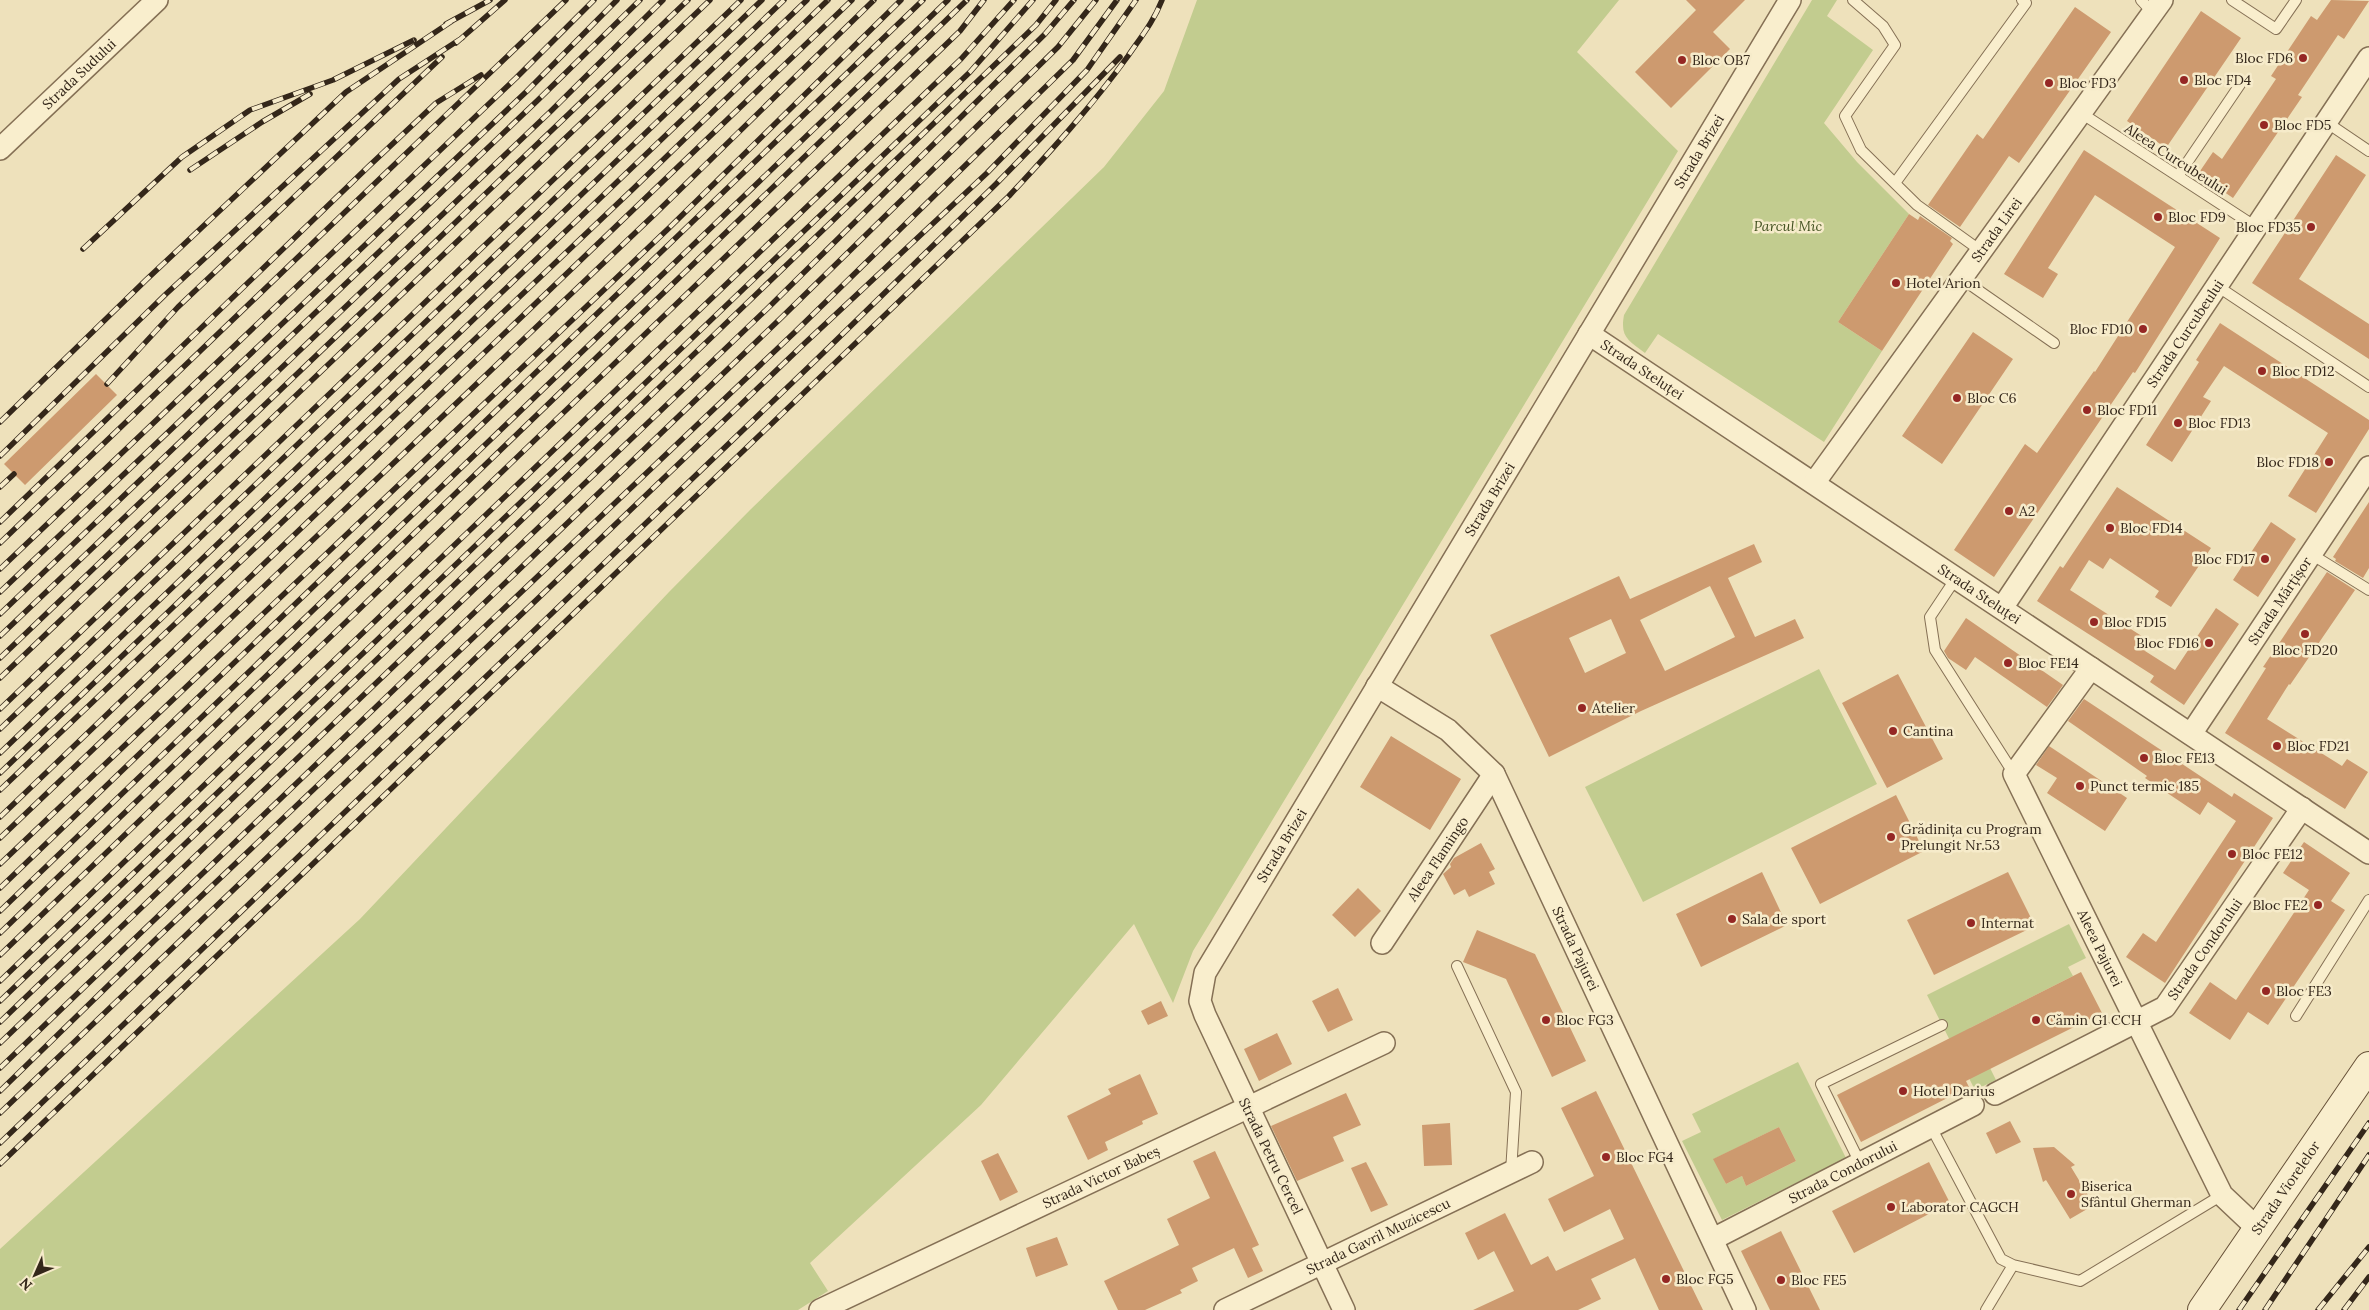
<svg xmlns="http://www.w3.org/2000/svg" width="2369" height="1310" font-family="Lora,serif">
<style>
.green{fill:#c2cc8f;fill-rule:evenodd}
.building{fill:#cd9a6f;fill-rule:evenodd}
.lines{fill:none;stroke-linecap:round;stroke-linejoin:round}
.lane-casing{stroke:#857055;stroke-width:12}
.street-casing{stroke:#857055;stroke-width:24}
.secondary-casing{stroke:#675138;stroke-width:30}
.lane{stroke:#f9eecd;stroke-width:10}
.street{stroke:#f9eecd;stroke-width:21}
.secondary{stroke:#f9eecd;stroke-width:28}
.rail-casing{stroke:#34271a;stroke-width:5.5}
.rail{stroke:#f6ebca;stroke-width:4;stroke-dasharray:11;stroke-linecap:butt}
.poi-dot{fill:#952724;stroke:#f6ebca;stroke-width:2}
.labels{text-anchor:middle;stroke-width:5;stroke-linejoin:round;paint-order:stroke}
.poi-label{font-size:14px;fill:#34271a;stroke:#f6ebca;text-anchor:start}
.street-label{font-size:14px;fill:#34271a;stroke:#f6ebca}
.park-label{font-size:14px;font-style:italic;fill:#425120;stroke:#f6ebca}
</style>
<rect width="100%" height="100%" fill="#eee1bb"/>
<path class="green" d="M1197,0H1619L1577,52L1678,151L1193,951L1173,1003L1134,924L981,1105L810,1263L828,1291L798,1310H0V1249L360,919L669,592L751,509L1104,167L1164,91Z
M1812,0H1837L1827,16L1873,50L1824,123L1857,162L1909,214L1838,322L1882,351L1824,442L1658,334L1645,353C1628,340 1620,337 1624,315Z
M1819,669L1877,784L1643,902L1585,787Z
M2069,924L2086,958L2068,967L2073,976L1970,1028L1996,1080L1975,1090L1927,995Z
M1798,1062L1846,1158L1722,1220L1682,1141L1701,1132L1692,1114ZM1779,1127L1796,1161L1746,1186L1742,1176L1726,1184L1714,1159Z"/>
<path class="building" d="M1686,0H1745L1713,32L1730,49L1671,108L1635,72L1696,10Z
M2331,0L2369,1L2344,39L2338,35L2298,95L2302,97L2233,198L2198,174L2213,152L2222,159L2276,79L2271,76L2311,16L2317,20Z
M2075,7L2111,32L2019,163L2009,156L1960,227L1928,205L1977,134L1983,139Z
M2201,11L2241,38L2166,148L2127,121Z
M2084,150L2220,238L2135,373L2133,372L1994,577L1954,550L2025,444L2037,453L2094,371L2095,372L2175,247L2095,195L2048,268L2058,274L2043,298L2004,274Z
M2336,155L2366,175L2299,279L2369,324V359L2252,283Z
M1909,214L1918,220L1920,216L1952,238L1950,241L1953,244L1882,351L1838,322Z
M2220,323L2369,420V429L2316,513L2288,496L2328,433L2224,366L2203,397L2211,401L2172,462L2146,445L2199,362L2196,360Z
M1973,332L2013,359L1942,464L1902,436Z
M96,374L117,395L25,485L4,464Z
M2117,487L2211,548L2171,607L2155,597L2159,591L2110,558L2103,569L2089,560L2070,590L2151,642L2145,651L2175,670L2216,608L2239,624L2184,705L2150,682L2154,676L2037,601L2060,566L2063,568Z
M2369,502V568L2363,578L2335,561L2336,559L2333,557Z
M2271,522L2296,539L2258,597L2233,580Z
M1754,544L1762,562L1728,578L1755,637L1795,619L1804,638L1641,711L1549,757L1490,635L1619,576L1630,599ZM1710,586L1735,637L1665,671L1640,620ZM1611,619L1626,653L1585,673L1569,638Z
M2327,572L2355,590L2290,685L2289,684L2267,719L2342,766L2347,759L2368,772L2345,809L2225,733L2266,668L2263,667Z
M1966,618L2063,685L2047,707L1975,657L1966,670L1948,658L1944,651Z
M1898,674L1943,759L1887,788L1842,703Z
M2084,699L2232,797L2234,793L2273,818L2165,983L2126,957L2143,933L2156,942L2236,821L2208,802L2200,815L2145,778L2147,776L2068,721Z
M1391,736L1461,779L1430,830L1360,787Z
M2049,746L2127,798L2105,831L2047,793L2057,778L2036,765Z
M1896,795L1924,851L1820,904L1791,848Z
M2304,842L2350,873L2331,901L2345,910L2268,1025L2248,1012L2230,1040L2189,1013L2210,982L2236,1000L2309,890L2283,873Z
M1481,843L1495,869L1489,872L1495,884L1469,897L1465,889L1454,895L1443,874L1451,867L1450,864L1454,858Z
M1762,872L1787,925L1701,967L1676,914Z
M2008,872L2035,926L1934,975L1907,920Z
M1358,888L1381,911L1355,937L1332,915Z
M1477,930L1535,954L1586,1061L1552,1077L1506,979L1463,962Z
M2081,972L2102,1013L1966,1081L1969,1087L1861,1142L1837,1095Z
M1338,988L1353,1020L1328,1032L1312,1001Z
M1161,1001L1168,1016L1148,1025L1141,1011Z
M1277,1033L1292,1064L1259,1081L1244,1049Z
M1140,1074L1158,1114L1142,1121L1143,1124L1105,1142L1108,1150L1088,1160L1067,1116L1111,1094L1108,1089Z
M1596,1091L1703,1310H1659L1635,1258L1591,1279L1601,1299L1578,1310H1473L1514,1291L1494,1251L1478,1260L1465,1233L1505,1213L1531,1265L1548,1256L1556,1271L1624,1239L1610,1209L1564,1232L1548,1199L1594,1176L1561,1108Z
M1346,1093L1361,1125L1333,1137L1344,1161L1297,1181L1271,1126Z
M2010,1121L2021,1142L1996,1154L1986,1133Z
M1450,1123L1452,1165L1424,1166L1422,1125Z
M1779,1127L1796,1161L1746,1186L1742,1176L1726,1184L1713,1159Z
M2054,1147L2075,1165L2071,1167L2094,1205L2070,1219L2046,1180L2043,1182L2033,1148Z
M1215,1151L1259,1245L1252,1248L1263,1271L1248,1278L1234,1248L1192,1268L1198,1281L1180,1290L1182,1293L1145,1310H1118L1104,1281L1179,1245L1167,1219L1210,1198L1193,1161Z
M998,1153L1018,1192L1000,1201L981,1161Z
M1366,1162L1388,1205L1371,1212L1351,1168Z
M1929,1162L1950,1203L1854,1253L1832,1211Z
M1781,1231L1820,1310H1770L1741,1251Z
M1057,1237L1068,1265L1036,1277L1026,1248Z"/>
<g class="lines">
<defs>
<path id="lane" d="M1853,0L1883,26L1895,45L1845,116L1861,150L1917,205L1981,251
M2141,0L2153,13
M2232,0L2276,29L2296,0
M2081,113L2256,227
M2326,122L2369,151
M2178,176L2241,83
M1895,183L2026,3L2022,0
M1962,279L2054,343
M2217,286L2369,387
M2311,554L2369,590
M1956,578L1930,617L1935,650L2014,774
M1457,966L1516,1092L1511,1172
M2296,1016L2369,900
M1931,1127L2001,1259L2013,1265
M1860,1163L1821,1084L1942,1025
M1986,1310L2013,1265L2080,1281L2222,1195"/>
<g id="street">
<path id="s1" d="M0,149L157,0"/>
<path id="s2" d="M1589,334L2369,853"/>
<path id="s3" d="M1814,483L2162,0"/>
<path id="s4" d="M2002,608L2369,58"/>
<path id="s5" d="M2091,668L2014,774L2222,1195L2258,1229"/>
<path id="s6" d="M1377,686L1448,730L1494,774L1745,1310"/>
<path id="s7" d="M2191,734L2369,467"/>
<path id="s8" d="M1382,943L1494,774"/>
<path id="s9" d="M1995,1094L2165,1007L2302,808"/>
<path id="s10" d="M1713,1239L1973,1105"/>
<path id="s11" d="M820,1310L1384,1043"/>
<path id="s12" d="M1225,1310L1532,1162"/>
<path id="s13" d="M1344,1310L1205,1015L1200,1001L1205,973L1790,0"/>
</g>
<g id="secondary">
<path id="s14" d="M2202,1310L2369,1066"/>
</g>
</defs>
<use href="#lane" class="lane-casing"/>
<use href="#street" class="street-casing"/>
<use href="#secondary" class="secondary-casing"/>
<use href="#lane" class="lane"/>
<use href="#street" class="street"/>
<use href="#secondary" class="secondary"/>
<defs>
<path id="rail" d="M446,24L490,0
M456,43L505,0
M190,170L262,122L310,94
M83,249L182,157L250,110L333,80L414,40
M107,384L178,307L442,57
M0,422L146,280L346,92L452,21
M0,456L166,294L399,79L462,38
M0,487L14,474
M0,522L368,167L436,103L481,75
M0,543L566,0
M0,569L516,78L594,0
M0,592L527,91L617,0
M0,614L538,100L640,0
M0,636L550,112L663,0
M0,658L688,0
M0,678L710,0
M0,709L741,0
M0,729L762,0
M0,753L784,0
M0,773L807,0
M0,790L633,189L828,0
M0,817L852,0
M0,838L656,213L874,0
M0,864L669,228L901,0
M0,888L923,0
M0,911L948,0
M0,933L967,0
M0,955L960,31L984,0
M0,981L961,59L1014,0
M0,1001L970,72L1033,0
M0,1022L1036,25L1056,0
M0,1043L769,307L1045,34L1074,0
M0,1068L781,318L1058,47L1096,0
M0,1091L154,941L796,331L1073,60L1117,0
M0,1113L805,343L987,173L1087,70L1136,0
M0,1143L818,358L996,184L1120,57
M0,1164L1009,196C1051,151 1092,106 1128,56C1141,37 1154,21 1162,0
M2239,1310L2369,1123
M2265,1310L2369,1155
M2318,1310L2369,1247
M2344,1310L2369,1277"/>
</defs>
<use href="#rail" class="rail-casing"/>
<use href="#rail" class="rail"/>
</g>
<g class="poi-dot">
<circle cx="2303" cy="58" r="5"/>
<circle cx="1682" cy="60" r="5"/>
<circle cx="2184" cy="80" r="5"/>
<circle cx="2049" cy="83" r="5"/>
<circle cx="2264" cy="125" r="5"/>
<circle cx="2158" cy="217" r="5"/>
<circle cx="2311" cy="227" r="5"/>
<circle cx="1896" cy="283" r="5"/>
<circle cx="2143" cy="329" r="5"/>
<circle cx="2262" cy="371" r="5"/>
<circle cx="1957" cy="398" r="5"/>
<circle cx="2087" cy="410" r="5"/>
<circle cx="2178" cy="423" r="5"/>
<circle cx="2329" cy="462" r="5"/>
<circle cx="2009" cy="511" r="5"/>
<circle cx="2110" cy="528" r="5"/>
<circle cx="2265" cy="559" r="5"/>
<circle cx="2094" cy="622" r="5"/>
<circle cx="2305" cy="634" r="5"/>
<circle cx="2209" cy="643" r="5"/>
<circle cx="2008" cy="663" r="5"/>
<circle cx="1582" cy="708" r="5"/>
<circle cx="1893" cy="731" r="5"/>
<circle cx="2277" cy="746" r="5"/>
<circle cx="2144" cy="758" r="5"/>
<circle cx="2080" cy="786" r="5"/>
<circle cx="1891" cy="837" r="5"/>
<circle cx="2232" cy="854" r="5"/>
<circle cx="2318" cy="905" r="5"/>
<circle cx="1732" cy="919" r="5"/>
<circle cx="1971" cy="923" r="5"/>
<circle cx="2266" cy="991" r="5"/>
<circle cx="1546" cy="1020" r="5"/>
<circle cx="2036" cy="1020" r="5"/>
<circle cx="1903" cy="1091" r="5"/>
<circle cx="1606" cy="1157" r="5"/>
<circle cx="2071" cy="1194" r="5"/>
<circle cx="1891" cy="1207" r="5"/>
<circle cx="1666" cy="1279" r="5"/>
<circle cx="1781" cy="1280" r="5"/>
</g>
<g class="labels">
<g class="poi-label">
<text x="2293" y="63" text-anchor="end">Bloc FD6</text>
<text x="1692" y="65">Bloc OB7</text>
<text x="2194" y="85">Bloc FD4</text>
<text x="2059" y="88">Bloc FD3</text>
<text x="2274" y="130">Bloc FD5</text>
<text x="2168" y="222">Bloc FD9</text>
<text x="2301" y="232" text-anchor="end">Bloc FD35</text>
<text x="1906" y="288">Hotel Arion</text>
<text x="2133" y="334" text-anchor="end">Bloc FD10</text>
<text x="2272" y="376">Bloc FD12</text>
<text x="1967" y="403">Bloc C6</text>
<text x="2097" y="415">Bloc FD11</text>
<text x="2188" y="428">Bloc FD13</text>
<text x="2319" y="467" text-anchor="end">Bloc FD18</text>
<text x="2019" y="516">A2</text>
<text x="2120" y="533">Bloc FD14</text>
<text x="2255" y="564" text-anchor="end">Bloc FD17</text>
<text x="2104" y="627">Bloc FD15</text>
<text x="2199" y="648" text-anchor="end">Bloc FD16</text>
<text x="2305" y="655" text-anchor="middle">Bloc FD20</text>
<text x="2018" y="668">Bloc FE14</text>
<text x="1592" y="713">Atelier</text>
<text x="1903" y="736">Cantina</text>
<text x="2287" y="751">Bloc FD21</text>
<text x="2154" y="763">Bloc FE13</text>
<text x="2090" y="791">Punct termic 185</text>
<text x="1901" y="834">Grădinița cu Program<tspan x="1901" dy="16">Prelungit Nr.53</tspan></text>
<text x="2242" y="859">Bloc FE12</text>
<text x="2308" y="910" text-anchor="end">Bloc FE2</text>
<text x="1742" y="924">Sala de sport</text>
<text x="1981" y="928">Internat</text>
<text x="2276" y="996">Bloc FE3</text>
<text x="1556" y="1025">Bloc FG3</text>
<text x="2046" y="1025">Cămin G1 CCH</text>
<text x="1913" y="1096">Hotel Darius</text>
<text x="1616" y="1162">Bloc FG4</text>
<text x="2081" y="1191">Biserica<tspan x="2081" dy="16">Sfântul Gherman</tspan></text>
<text x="1901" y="1212">Laborator CAGCH</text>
<text x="1676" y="1284">Bloc FG5</text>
<text x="1791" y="1285">Bloc FE5</text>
</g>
<g class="street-label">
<text dy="5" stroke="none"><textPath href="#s1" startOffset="109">Strada Sudului</textPath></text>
<text dy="5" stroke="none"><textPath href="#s13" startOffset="1328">Strada Brizei</textPath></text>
<text transform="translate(2176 159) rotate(33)" y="5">Aleea Curcubeului</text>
<text dy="5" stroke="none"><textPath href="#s3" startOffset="312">Strada Lirei</textPath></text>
<text dy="5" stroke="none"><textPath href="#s4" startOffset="330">Strada Curcubeului</textPath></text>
<text dy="5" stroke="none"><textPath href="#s2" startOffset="64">Strada Steluței</textPath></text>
<text dy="5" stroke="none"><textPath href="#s13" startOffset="922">Strada Brizei</textPath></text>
<text dy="5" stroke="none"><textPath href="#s2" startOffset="469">Strada Steluței</textPath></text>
<text dy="5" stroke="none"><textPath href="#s7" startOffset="160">Strada Mărțișor</textPath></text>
<text dy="5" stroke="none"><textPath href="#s13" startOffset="518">Strada Brizei</textPath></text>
<text dy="5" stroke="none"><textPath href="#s8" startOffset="101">Aleea Flamingo</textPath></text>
<text dy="5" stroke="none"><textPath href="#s6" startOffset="340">Strada Pajurei</textPath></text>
<text dy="5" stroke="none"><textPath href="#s5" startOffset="325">Aleea Pajurei</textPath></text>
<text dy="5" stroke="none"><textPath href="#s9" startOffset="261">Strada Condorului</textPath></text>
<text transform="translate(1271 1156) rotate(64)" y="5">Strada Petru Cercel</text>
<text dy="5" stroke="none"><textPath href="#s10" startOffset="146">Strada Condorului</textPath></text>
<text dy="5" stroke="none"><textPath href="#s11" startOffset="311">Strada Victor Babeș</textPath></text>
<text dy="5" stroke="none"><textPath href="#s14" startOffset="148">Strada Viorelelor</textPath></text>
<text dy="5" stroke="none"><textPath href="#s12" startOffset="170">Strada Gavril Muzicescu</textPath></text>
</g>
<g class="park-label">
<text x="1788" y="231">Parcul Mic</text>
</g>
</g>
<g transform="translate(35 1275) rotate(225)" stroke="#f6ebca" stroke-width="4" paint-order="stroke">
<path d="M0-4L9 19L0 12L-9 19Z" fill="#34271a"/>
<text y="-8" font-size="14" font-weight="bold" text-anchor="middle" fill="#34271a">N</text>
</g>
</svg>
